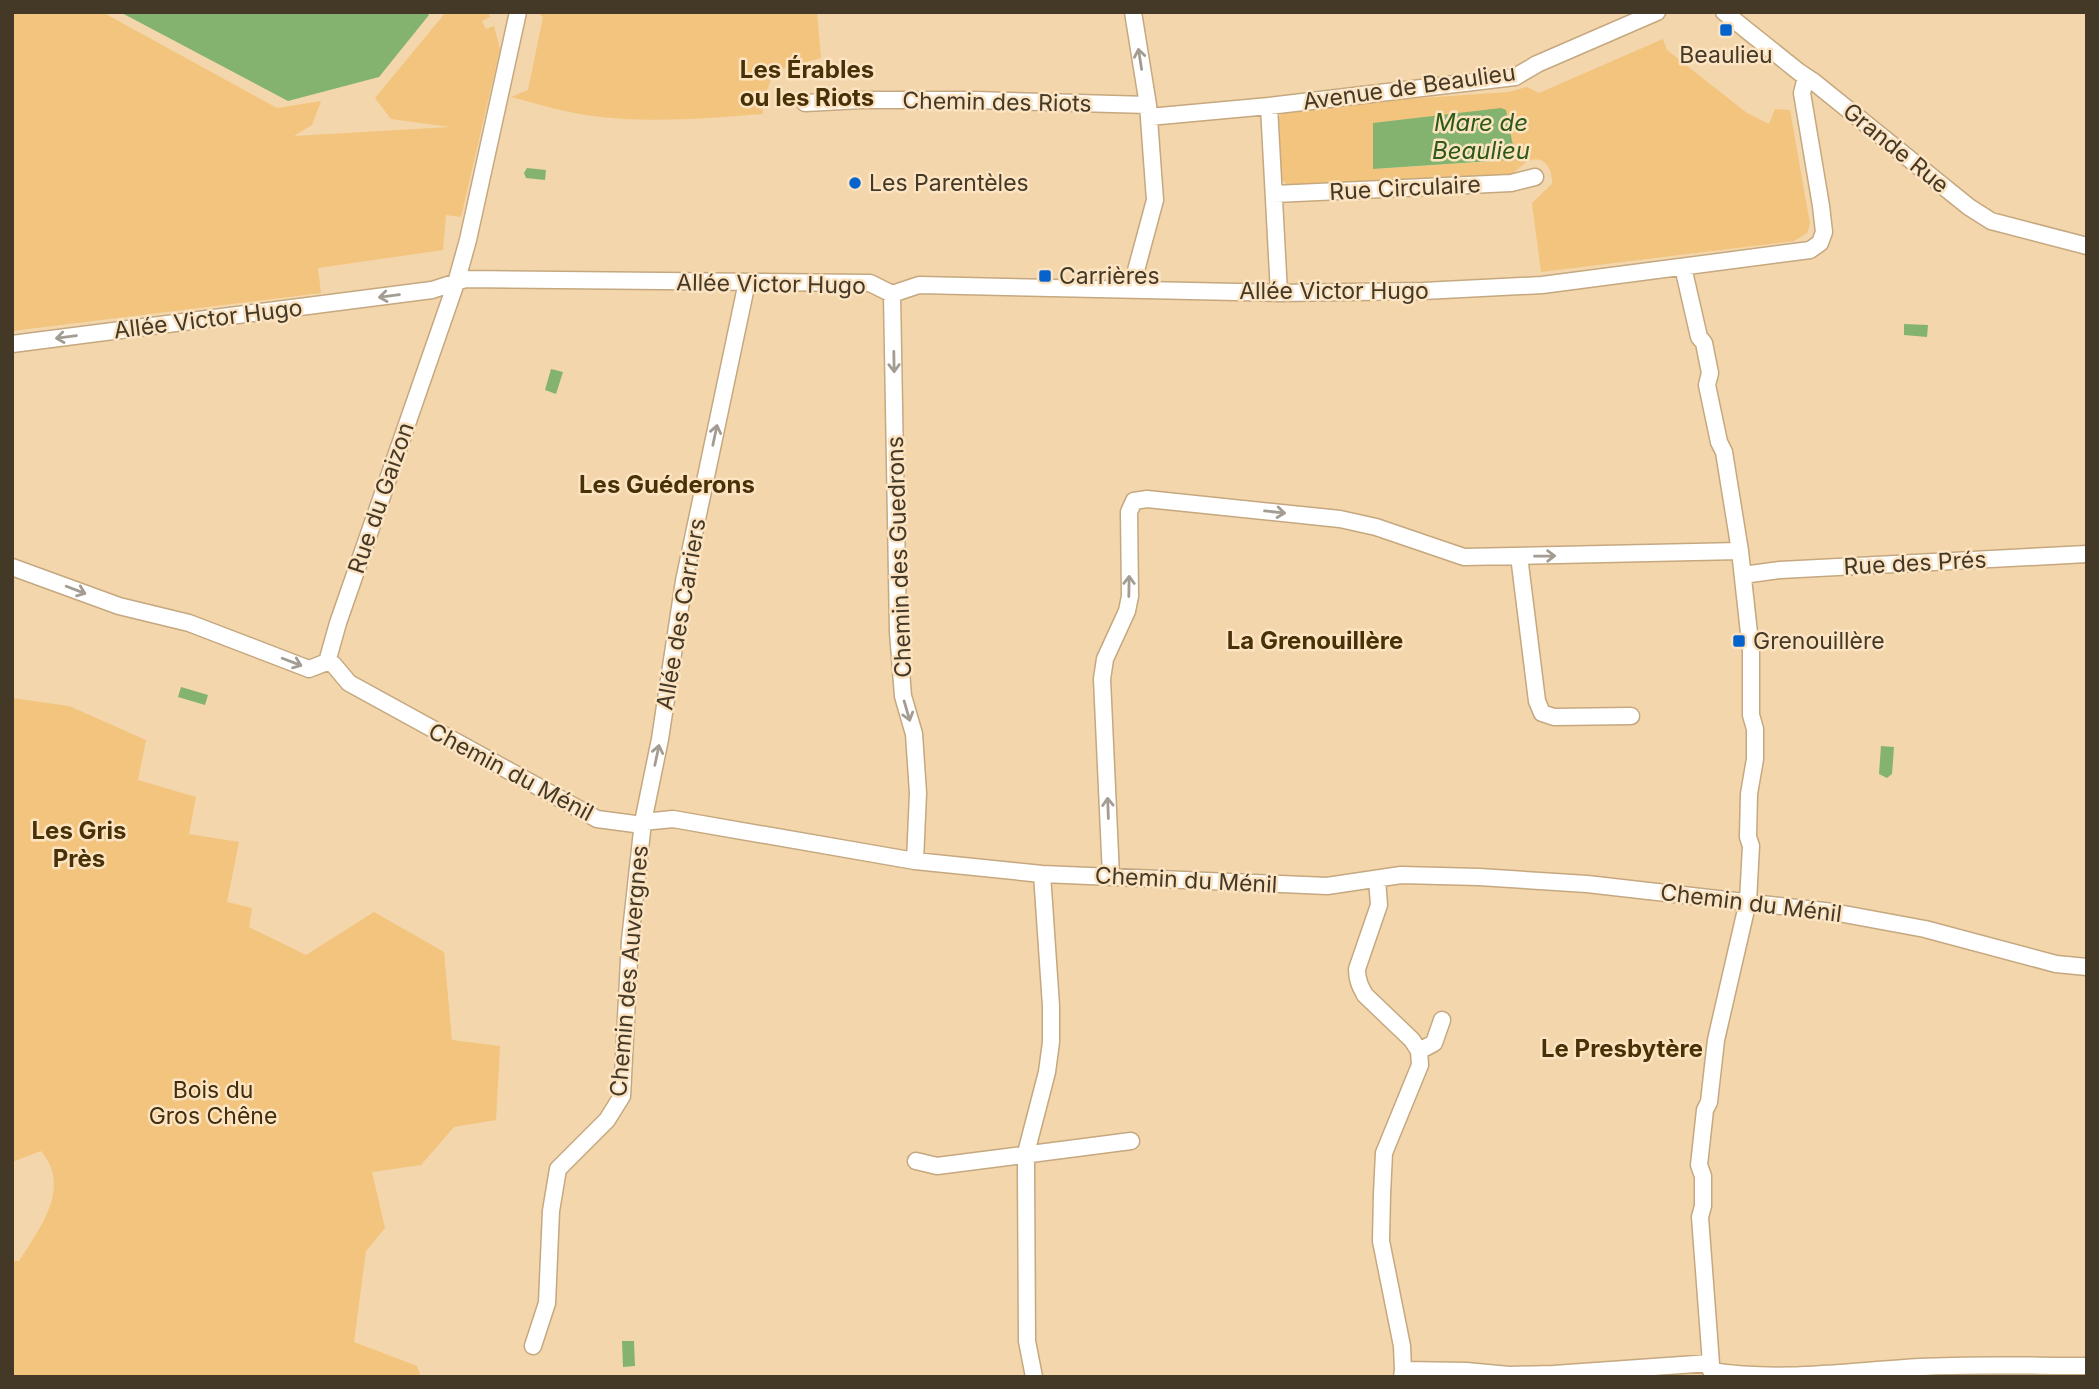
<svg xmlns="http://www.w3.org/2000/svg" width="2099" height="1389" font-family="Inter,sans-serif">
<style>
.green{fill:#f2c47d;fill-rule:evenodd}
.water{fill:#83b36f}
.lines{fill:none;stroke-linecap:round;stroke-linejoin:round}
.street-casing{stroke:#c5a87f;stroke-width:19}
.street{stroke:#fff;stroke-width:16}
.oneway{stroke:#a29c93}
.poi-dot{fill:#0763cc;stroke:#fce4c2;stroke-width:2.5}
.labels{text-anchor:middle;stroke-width:5;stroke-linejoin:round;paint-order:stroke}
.poi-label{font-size:23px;fill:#443827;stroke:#fce4c2;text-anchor:start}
.street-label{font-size:23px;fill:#443827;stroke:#fce4c2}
.park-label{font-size:23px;fill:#402d0c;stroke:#fce4c2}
.neighbourhood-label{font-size:24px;font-weight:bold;fill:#483106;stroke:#fce4c2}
.water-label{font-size:24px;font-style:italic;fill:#2d5a16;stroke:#fce4c2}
</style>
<rect width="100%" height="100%" fill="#f3d6ab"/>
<path class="green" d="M12,12H102L277,108L321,101L312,125L294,136L450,127L391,119L375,98L446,12H488L490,17L482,21L486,29L494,26L500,49L461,217L446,215L443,250L318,268L321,293L12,331Z
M537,12H817L821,58L774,71L762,104L763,114C709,118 655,123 601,117C571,114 541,105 511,97L528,90L543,17Z
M1663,39L1667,50L1747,113L1769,124L1775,109L1790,110L1810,224L1807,233L1794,241L1541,272L1532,203L1552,184C1553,170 1545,154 1528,161C1522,164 1515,172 1510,176L1289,186L1281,179L1279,118L1282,112L1366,102L1508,92L1527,87L1539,93ZM1374,146L1500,161L1373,169Z
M12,698L69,706L146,740L138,780L196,797L189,834L239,842L227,902L252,908L249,927L306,955L374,912L444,952L452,1040L500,1046L496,1120L454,1127L421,1165L372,1172L385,1228L366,1251L354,1342L417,1366L421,1377H12V1261H19C40,1228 72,1187 41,1151L12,1162Z"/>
<path class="water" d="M120,12H426L429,15L379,77L288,101Z
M1501,108L1506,110L1514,151L1512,157L1507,160L1373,169V123Z
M527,168L546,170L545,180L526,178L524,173Z
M1904,324L1928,325L1927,337L1904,335Z
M551,369L563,372L556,394L545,390Z
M181,687L208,695L205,705L178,697Z
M1881,746L1894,747L1892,774L1887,778L1879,774Z
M622,1341H634L635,1366L623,1367Z"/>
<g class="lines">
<defs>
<path id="street" d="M1724,12L1799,72L1814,82L1969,207L1991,221L2087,246
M805,103L861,100H975L1148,105
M1269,106L1279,293
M1149,117L1269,106L1515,77L1537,64L1657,12
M1275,194L1511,183L1535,177
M1683,267L1699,337L1704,343L1710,373L1707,385L1719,442L1724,452L1740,551L1751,651V715L1755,729V759L1749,794L1748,837L1751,846L1748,901L1716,1040L1709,1102L1705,1110L1699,1165L1703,1176V1206L1700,1217L1712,1377
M1131,289L1155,200L1148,105L1133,12
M892,294L898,632L903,696L914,734L918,793L915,861
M12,344L432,290L466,279L870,283L892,294L919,285L1279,293L1423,291L1542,285L1810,250L1820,243L1824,232L1821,206L1802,93L1806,77
M1519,556L1537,701L1542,713L1554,717L1631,716
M12,567L119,606L189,623L309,669L327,662
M1743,575L1780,570L2087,554
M327,662L333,664L349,683L597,819L635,824L643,822L673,819L915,861L1042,874L1327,886L1401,875L1479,877L1587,884L1833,912L1925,929L2056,964L2087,967
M327,662L338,623L456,283L468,240L518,12
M1111,876L1102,679L1105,659L1127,611L1130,596L1129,512L1134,501L1147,499L1340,519L1376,527L1464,557L1740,551
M1377,879L1379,905L1357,969C1357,980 1360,986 1365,995L1412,1040L1419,1051L1420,1065L1384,1153L1382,1194L1381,1241L1402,1346L1403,1370
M1419,1051L1434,1043L1442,1020
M916,1161L937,1166L1131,1141
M533,1346L547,1303L551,1211L558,1169L607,1120L622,1096L630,940L643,822L660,739L684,581L747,282
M1711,1371C1780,1382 1850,1371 1920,1367C1975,1364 2031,1366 2087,1366
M1034,1377L1027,1341L1026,1172V1153L1047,1072L1051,1042V1006L1042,874
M1402,1377L1403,1370L1466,1371L1509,1375L1554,1374L1710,1363"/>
</defs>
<use href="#street" class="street-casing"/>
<use href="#street" class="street"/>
</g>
<defs><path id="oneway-shaft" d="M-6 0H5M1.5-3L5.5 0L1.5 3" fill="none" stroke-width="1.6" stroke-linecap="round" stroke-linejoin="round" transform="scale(1.75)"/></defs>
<g class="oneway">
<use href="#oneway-shaft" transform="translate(1140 59) rotate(-99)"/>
<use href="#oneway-shaft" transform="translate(389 296) rotate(173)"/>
<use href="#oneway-shaft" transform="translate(66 337) rotate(173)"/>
<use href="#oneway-shaft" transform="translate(894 362) rotate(89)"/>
<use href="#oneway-shaft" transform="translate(715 435) rotate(-78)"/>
<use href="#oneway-shaft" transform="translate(1275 512) rotate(6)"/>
<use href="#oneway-shaft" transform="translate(1545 556) rotate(-1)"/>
<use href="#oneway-shaft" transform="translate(1129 586) rotate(-89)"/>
<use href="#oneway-shaft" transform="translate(76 590) rotate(21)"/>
<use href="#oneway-shaft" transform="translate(292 662) rotate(21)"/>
<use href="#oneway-shaft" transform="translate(907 711) rotate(74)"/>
<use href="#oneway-shaft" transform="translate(657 755) rotate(-78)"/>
<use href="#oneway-shaft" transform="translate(1108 808) rotate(-92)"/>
</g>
<g class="poi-dot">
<rect x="1719" y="23" width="14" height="14" rx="3.5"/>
<circle cx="855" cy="183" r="7"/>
<rect x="1038" y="269" width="14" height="14" rx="3.5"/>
<rect x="1732" y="634" width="14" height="14" rx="3.5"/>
</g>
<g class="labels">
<g class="poi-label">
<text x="1726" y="63" text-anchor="middle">Beaulieu</text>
<text x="869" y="191">Les Parentèles</text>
<text x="1059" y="284">Carrières</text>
<text x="1753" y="649">Grenouillère</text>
</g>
<g class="street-label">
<text transform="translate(1409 87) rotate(-8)" y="8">Avenue de Beaulieu</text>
<text transform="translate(997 102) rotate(1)" y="8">Chemin des Riots</text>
<text transform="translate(1896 148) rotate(39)" y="8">Grande Rue</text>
<text transform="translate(1405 188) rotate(-3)" y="8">Rue Circulaire</text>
<text transform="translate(771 284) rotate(1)" y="8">Allée Victor Hugo</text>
<text x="1334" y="299">Allée Victor Hugo</text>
<text transform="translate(208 319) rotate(-7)" y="8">Allée Victor Hugo</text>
<text transform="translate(381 498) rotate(-71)" y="8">Rue du Gaizon</text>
<text transform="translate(899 557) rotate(-92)" y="8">Chemin des Guedrons</text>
<text transform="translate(1915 563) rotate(-3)" y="8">Rue des Prés</text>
<text transform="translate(681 614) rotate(-80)" y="8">Allée des Carriers</text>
<text transform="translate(511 772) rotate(28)" y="8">Chemin du Ménil</text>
<text transform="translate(1186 880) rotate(3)" y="8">Chemin du Ménil</text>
<text transform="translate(1751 903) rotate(7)" y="8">Chemin du Ménil</text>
<text transform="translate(629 971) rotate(-85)" y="8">Chemin des Auvergnes</text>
</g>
<g class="park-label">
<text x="213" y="1098">Bois du<tspan x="213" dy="26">Gros Chêne</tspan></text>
</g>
<g class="neighbourhood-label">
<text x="807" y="78">Les Érables<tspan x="807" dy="28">ou les Riots</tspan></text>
<text x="667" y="493">Les Guéderons</text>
<text x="1315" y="649">La Grenouillère</text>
<text x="79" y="839">Les Gris<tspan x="79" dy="28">Près</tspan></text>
<text x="1622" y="1057">Le Presbytère</text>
</g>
<g class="water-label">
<text x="1481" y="131">Mare de<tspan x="1481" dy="28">Beaulieu</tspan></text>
</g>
</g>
<rect width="2099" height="1389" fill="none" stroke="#443827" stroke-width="28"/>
</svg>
